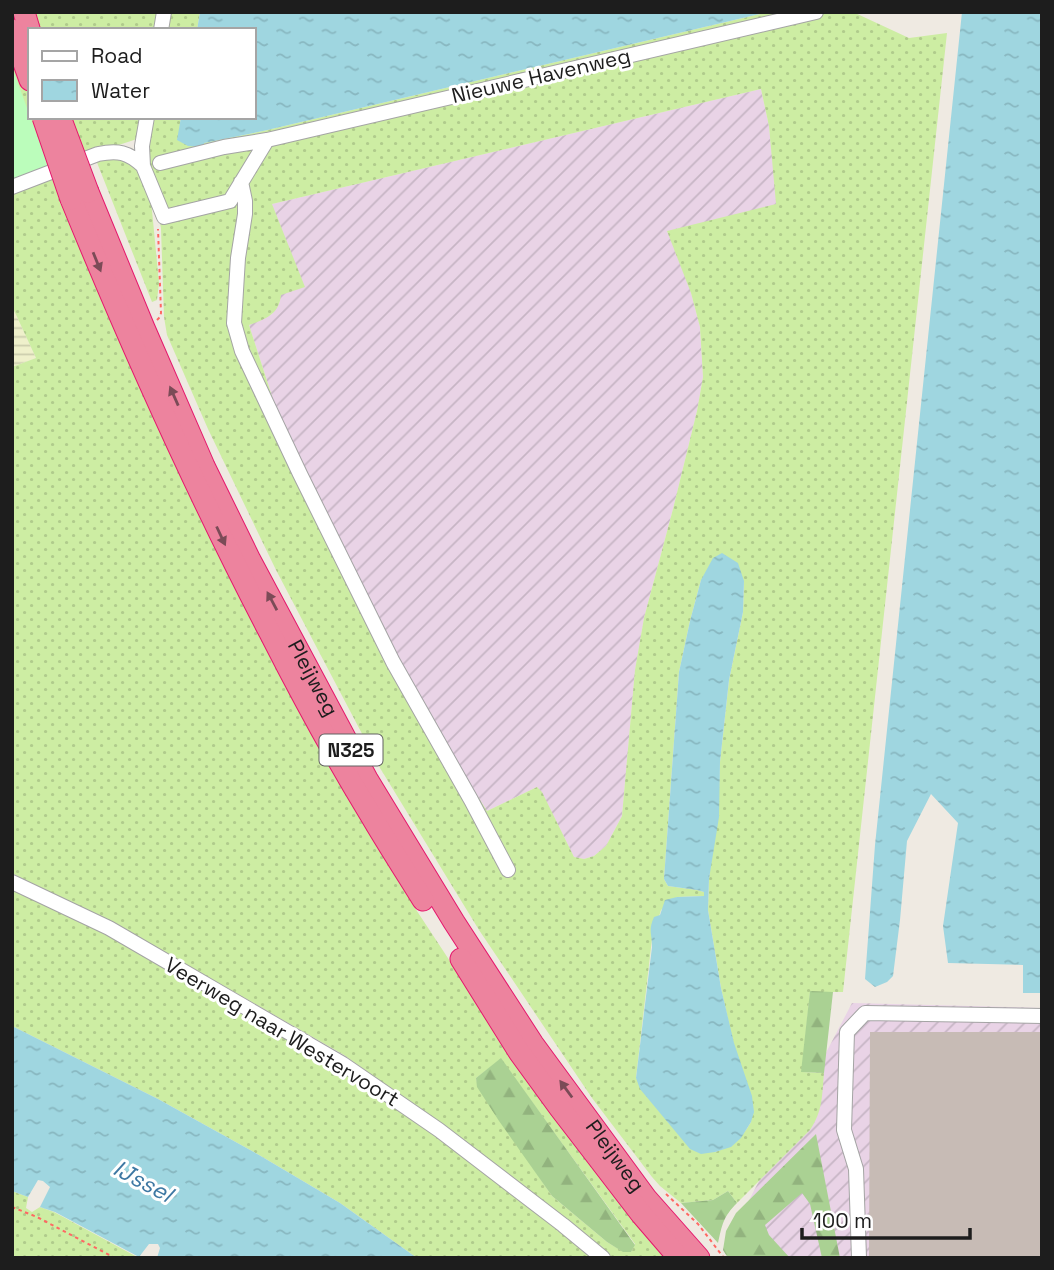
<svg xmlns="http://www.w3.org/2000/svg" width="1054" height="1270" font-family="'Space Grotesk',sans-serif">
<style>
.industrial{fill:url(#industrial-furrows)}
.farmland{fill:url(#farmland-rules)}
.grass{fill:url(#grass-dots);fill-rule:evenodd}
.forest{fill:url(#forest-firs)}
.park{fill:#bbfdbb}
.water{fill:url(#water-ripples)}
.building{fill:#c7bbb5}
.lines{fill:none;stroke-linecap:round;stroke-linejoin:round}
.minor-casing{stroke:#a4a4a4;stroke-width:16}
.highway-casing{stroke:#e5176d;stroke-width:23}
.path{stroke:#ff6863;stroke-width:2;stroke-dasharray:3.5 3.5;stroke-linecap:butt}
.minor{stroke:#fff;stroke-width:14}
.highway{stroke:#ed839e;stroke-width:21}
.highway-bridge-casing{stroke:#e5176d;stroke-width:23;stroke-linecap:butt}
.highway-bridge{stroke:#ed839e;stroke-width:21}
.oneway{fill:#7b4b57}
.labels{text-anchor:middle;stroke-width:6;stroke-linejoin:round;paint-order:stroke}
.shield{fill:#fff;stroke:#616161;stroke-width:2}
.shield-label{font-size:19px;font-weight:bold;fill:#1d1d1d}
.street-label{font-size:21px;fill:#1d1d1d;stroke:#fff}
.water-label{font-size:23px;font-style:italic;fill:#3e78a3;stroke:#fff}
</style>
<defs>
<pattern id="industrial-furrows" width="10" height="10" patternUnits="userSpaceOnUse" patternTransform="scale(1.75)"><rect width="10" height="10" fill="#e9d3e6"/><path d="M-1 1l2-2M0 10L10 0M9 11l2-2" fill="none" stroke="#c7b5c5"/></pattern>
<pattern id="farmland-rules" width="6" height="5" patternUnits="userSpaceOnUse" patternTransform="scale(1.75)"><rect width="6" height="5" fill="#eff0cb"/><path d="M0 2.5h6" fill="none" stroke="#cccdae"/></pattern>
<pattern id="grass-dots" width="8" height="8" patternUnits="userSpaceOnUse" patternTransform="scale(1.75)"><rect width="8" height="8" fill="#cdeda3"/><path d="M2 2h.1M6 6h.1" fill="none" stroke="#b0cb8c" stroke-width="1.8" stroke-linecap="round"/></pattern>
<pattern id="forest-firs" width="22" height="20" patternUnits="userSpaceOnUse" patternTransform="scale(1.75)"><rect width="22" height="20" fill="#aad193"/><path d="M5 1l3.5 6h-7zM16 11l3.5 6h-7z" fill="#92b37e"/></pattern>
<pattern id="water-ripples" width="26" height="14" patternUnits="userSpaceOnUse" patternTransform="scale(1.75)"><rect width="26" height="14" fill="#9fd6e0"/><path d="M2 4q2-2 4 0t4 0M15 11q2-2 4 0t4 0" fill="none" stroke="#88b7c0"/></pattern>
</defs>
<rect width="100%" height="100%" fill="#efeae2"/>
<path class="industrial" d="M761,89L769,126L777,204L691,293L700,327L703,377L697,411L673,509L644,618L635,671L622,816L606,846L594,856L584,859L574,857L542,793L537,787L487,811L451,754L388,639L278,415L249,325L272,314L280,302L272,204Z
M852,1003L1042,1008V1258H732L723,1250Z"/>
<path class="farmland" d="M12,306L36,358L12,367Z"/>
<path class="grass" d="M12,12H159L156,30H30V117H140L137,139L12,180Z
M168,12H200L197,30H165Z
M768,12H853L909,38L947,33L843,992H810L802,1072L824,1073C822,1095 823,1111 810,1130L737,1203L728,1191L713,1200L681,1203L660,1186L652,1177L592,1098L479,930L380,768L276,570L208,429L167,335L164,317L161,229L156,193L144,163L151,117H181L178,140L204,147L203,143L263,131ZM761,89L769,126L776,204L667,231L691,293L700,327L703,377L697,411L673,509L644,618L635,670L622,816L606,846L594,856L584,859L574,857L542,792L537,787L487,811L451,754L388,639L278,415L249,325C265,319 279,315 281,295L305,287L272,204ZM701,580L744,581L743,612L729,680L720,762L719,789L709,879L708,910L721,988L751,1122C740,1140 735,1145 715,1152L636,1078L652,939L661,910L677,897L704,896V892L697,890L668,886L664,879L679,672L690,621Z
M97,157L128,160L138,166L151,200L159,283L157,300L152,302L96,160Z
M52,175L359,812L415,908L490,1022L667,1258H613L460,1139L344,1055L161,950L12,873V367L36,358L12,306V190ZM501,1059L635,1244L631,1252L622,1251L607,1242L552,1196L478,1087L476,1078Z
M12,884L166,961L339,1065L452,1144L599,1258H417L340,1203L259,1155L158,1099L12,1026Z
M12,1191L28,1197L26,1208L32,1212L40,1207L54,1212L139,1258H12Z"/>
<path class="forest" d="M810,991L833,992L824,1073L801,1072Z
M501,1058L635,1245L631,1252H623L607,1242L552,1196L499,1121L477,1087L476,1078Z
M816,1134L840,1258H822L810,1204L802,1193L765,1225L769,1235L790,1258H728L723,1250L726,1231L736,1213Z
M728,1191L737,1203C723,1217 722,1225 718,1243L681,1203L713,1200Z"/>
<path class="park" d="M12,67L49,168L12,180Z"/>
<path class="water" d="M200,12H768L263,131L204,143V147L188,146L177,140L181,117H254V30H197Z
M962,12H1042V993H1023V965L948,963L943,926L958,823L931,794L907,841L900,920L893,976L887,982L875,987L865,979L875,845Z
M722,553L738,563L744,581L743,612L729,680L720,762L719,817L709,879L708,910L721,988L734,1043L752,1096L754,1112L751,1122L741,1138L731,1147L715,1152L701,1154L690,1149L640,1089L636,1078L652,947C652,933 648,931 654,917L660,915L665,900L677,897L704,896V892L697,890L668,886L664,879L679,672L690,621L701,580L713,558Z
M12,1026L158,1099L259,1155L340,1203L417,1258H157L160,1248L158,1244H149L139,1257L55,1212L40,1207L50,1187L43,1181L38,1180L28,1197L12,1191Z"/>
<path class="building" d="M870,1032H1042V1258H869Z"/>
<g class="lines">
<defs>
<path id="minor" d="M161,30L164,12
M147,117L142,146L143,166L164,217L230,201L267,140
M160,163L224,147L267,140L816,12
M241,182L245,201V214L238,258L234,323L242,351L300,474L393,662L471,800L508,870
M12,187L98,154C118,150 128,152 143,166
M12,882L109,928L343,1064L439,1130L563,1225L603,1258
M859,1258L856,1169L844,1130L847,1032L865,1013L1042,1016"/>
<g id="highway">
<path d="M24,12L30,32"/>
<path d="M12,30L30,80"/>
<path id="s1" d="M88,192L144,328L204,466L250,560L367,779L454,922L533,1044L646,1198L699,1258"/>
<path d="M71,199C131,346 196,491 270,633C301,694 334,755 370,814C387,843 405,871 423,900"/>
<path d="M461,959L519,1052L559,1107L642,1215L679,1258"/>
</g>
</defs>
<use href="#minor" class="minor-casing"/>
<use href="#highway" class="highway-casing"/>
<path class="path" d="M157,320L160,317L161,313L158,229
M666,1194L698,1224L724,1258
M12,1207L37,1217L115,1258"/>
<use href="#minor" class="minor"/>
<use href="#highway" class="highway"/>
<defs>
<path id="highway-bridge" d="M43,117L71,199
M60,117L88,192"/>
</defs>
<use href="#highway-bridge" class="highway-bridge-casing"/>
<use href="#highway-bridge" class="highway-bridge"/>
</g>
<defs><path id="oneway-solid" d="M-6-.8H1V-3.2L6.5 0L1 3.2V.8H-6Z" transform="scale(1.75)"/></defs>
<g class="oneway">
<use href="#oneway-solid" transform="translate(97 262) rotate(68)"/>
<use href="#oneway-solid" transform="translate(174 396) rotate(-114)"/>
<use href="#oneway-solid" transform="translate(221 536) rotate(65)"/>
<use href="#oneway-solid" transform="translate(272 601) rotate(-118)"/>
<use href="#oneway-solid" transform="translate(566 1089) rotate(-126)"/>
</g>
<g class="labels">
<rect class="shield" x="319.5" y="734.5" width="63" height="31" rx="5"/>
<g class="shield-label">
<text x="351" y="757">N325</text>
</g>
<g class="street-label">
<text transform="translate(541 76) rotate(-13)" y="7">Nieuwe Havenweg</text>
<text dy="7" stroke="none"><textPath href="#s1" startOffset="536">Pleijweg</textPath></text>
<text transform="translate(282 1032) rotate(31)" y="7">Veerweg naar Westervoort</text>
<text dy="7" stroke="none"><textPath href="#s1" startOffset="1102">Pleijweg</textPath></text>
</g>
<g class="water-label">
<text transform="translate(143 1181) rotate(28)" y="8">IJssel</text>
</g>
</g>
<rect width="1054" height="1270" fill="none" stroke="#1d1d1d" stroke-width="28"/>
<rect x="28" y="28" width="228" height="91" fill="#ffffff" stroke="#a5a5a5" stroke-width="2"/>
<rect x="42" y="51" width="35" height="10" fill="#ffffff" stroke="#a5a5a5" stroke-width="2"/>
<text x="91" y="63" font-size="21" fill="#1d1d1d">Road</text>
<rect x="42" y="80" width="35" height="21" fill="url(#water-ripples)" stroke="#a5a5a5" stroke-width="2"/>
<text x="91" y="98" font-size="21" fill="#1d1d1d">Water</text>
<path d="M802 1228v10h168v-10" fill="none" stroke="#1d1d1d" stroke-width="3.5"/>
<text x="813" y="1228" font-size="21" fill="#1d1d1d" stroke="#ffffff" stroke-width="5" paint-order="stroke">100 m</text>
</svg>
